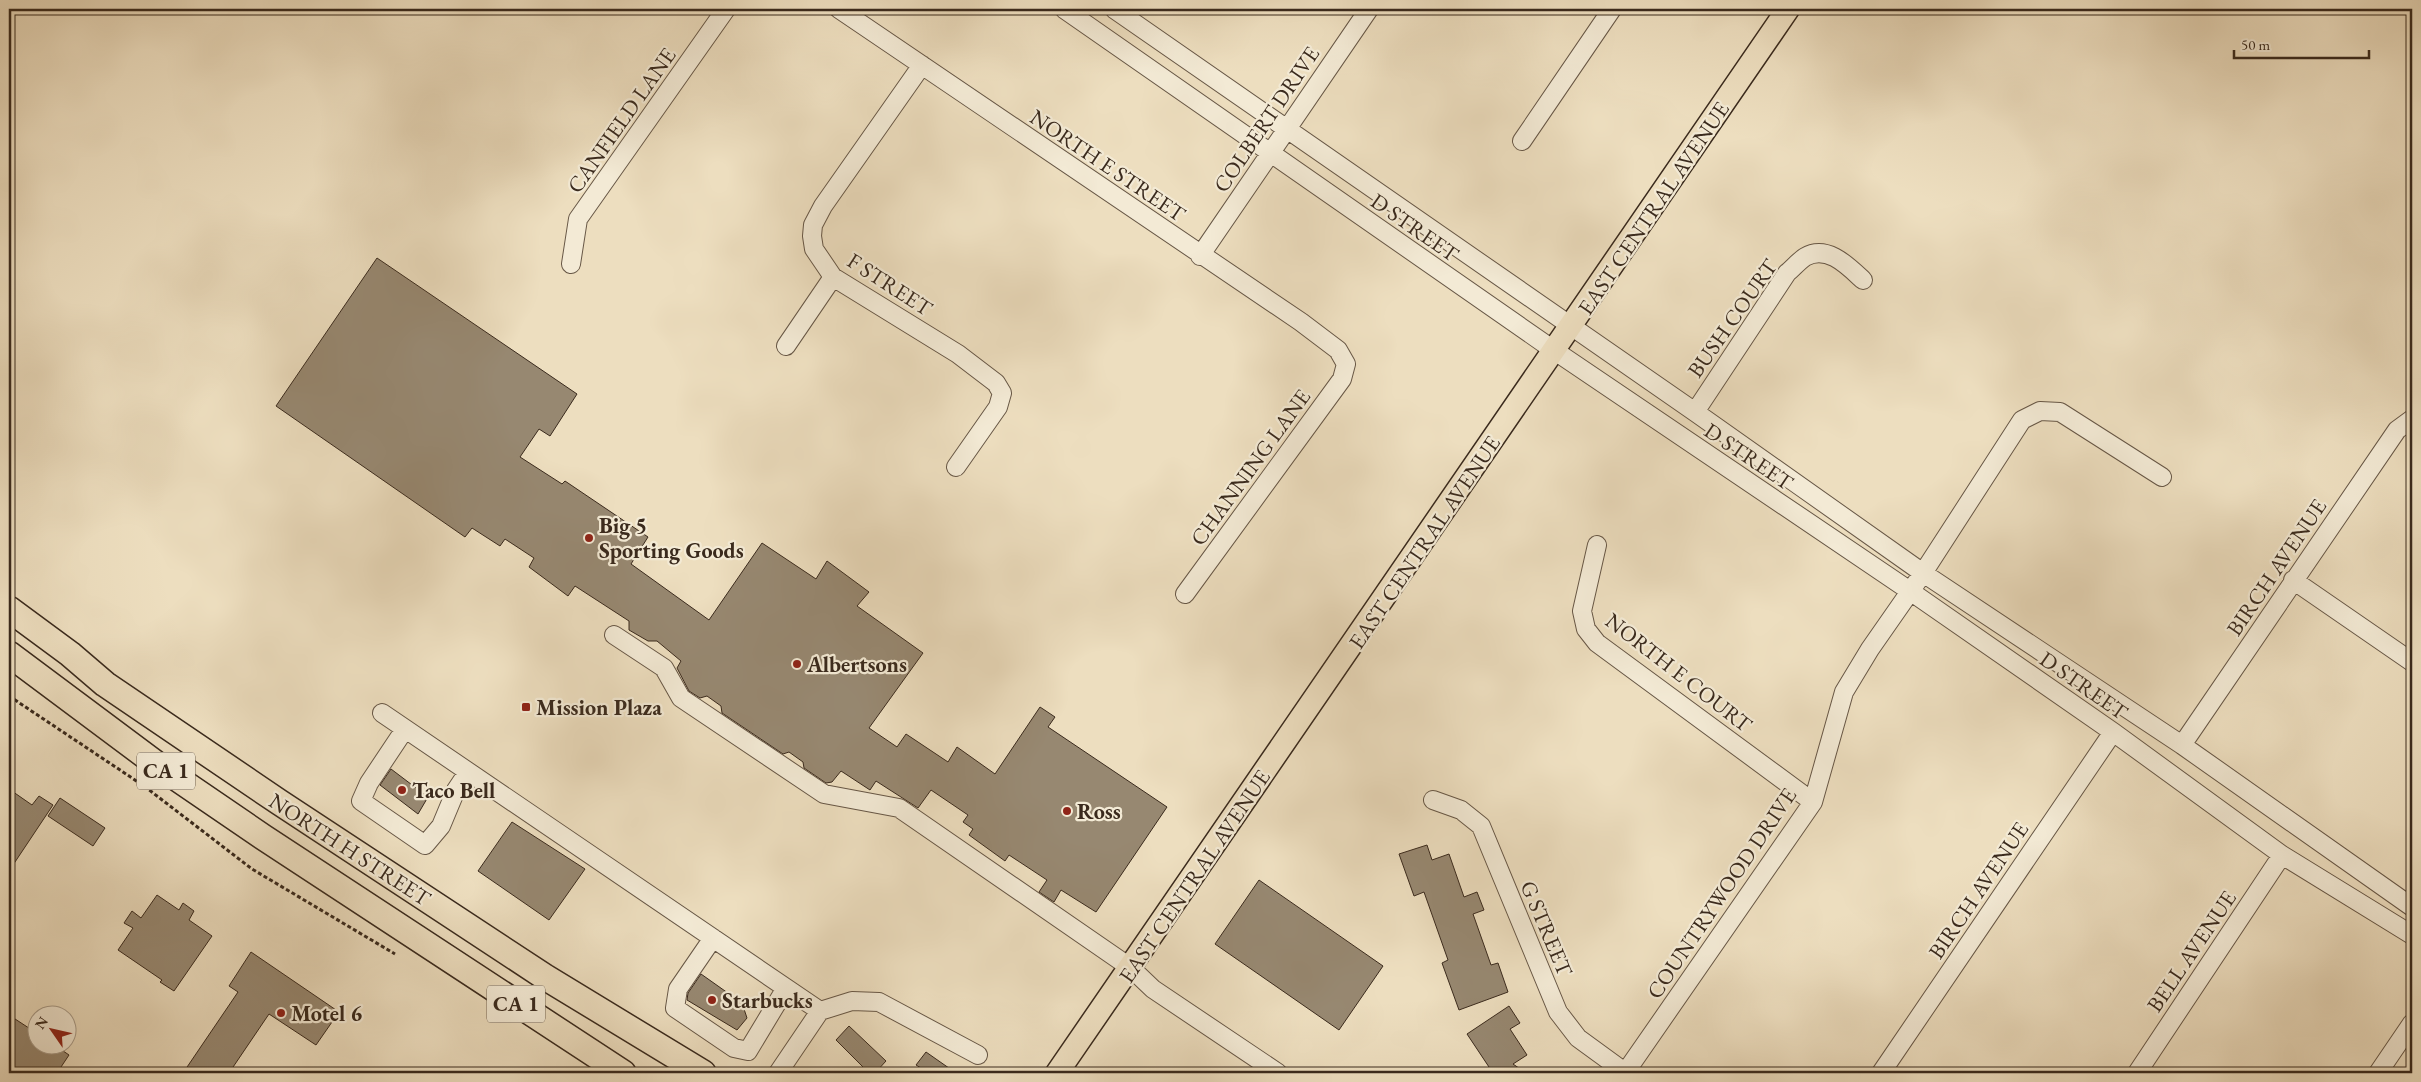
<svg xmlns="http://www.w3.org/2000/svg" width="2421" height="1082" font-family="'EB Garamond',serif">
<style>
.building{fill:#978871;stroke:#3a2a1d}
.lines{fill:none;stroke-linecap:round;stroke-linejoin:round}
.minor-casing{stroke:#675746;stroke-width:20}
.major-casing{stroke:#3a2a1d;stroke-width:25}
.highway-casing{stroke:#3a2a1d;stroke-width:28}
.path{stroke:#3a2a1d;stroke-width:3;stroke-dasharray:4 2.5;stroke-linecap:butt}
.minor{stroke:#f3ead5;stroke-width:18}
.major{stroke:#eddebf;stroke-width:22}
.highway{stroke:#eddebf;stroke-width:25}
.poi-dot{fill:#8f2418;stroke:#f3ead5;stroke-width:2}
.labels{text-anchor:middle;stroke-width:4.5;stroke-linejoin:round;paint-order:stroke}
.shield{fill:#f3ead5;stroke:#726454;stroke-width:1}
.shield-label{font-size:21px;font-weight:bold;fill:#3a2a1d}
.street-label{font-size:22px;fill:#3a2a1d;stroke:#f3ead5}
.poi-label{font-size:22px;font-weight:bold;fill:#3a2a1d;stroke:#f3ead5;text-anchor:start}
</style>
<rect width="100%" height="100%" fill="#eddebf"/>
<filter id="stains"><feTurbulence type="fractalNoise" baseFrequency=".004" numOctaves="4"/><feColorMatrix values="0 0 0 0 .2 0 0 0 0 .09 0 0 0 0 .02 0 0 0 .5 -.17"/></filter>
<radialGradient id="worn" r=".72"><stop offset=".6" stop-color="#630" stop-opacity="0"/><stop offset="1" stop-color="#630" stop-opacity=".3"/></radialGradient>
<path class="building" d="M377,258L577,394L550,436L539,429L520,457L562,484L565,481L648,537L631,564L709,620L762,543L816,579L827,561L869,592L857,606L923,653L869,728L897,747L906,734L948,762L957,747L995,774L1040,707L1055,717L1048,727L1167,807L1096,912L1061,890L1054,902L1039,892L1047,880L1009,855L1005,861L969,835L973,829L963,822L968,815L931,790L918,808L876,781L870,790L841,771L832,782L826,783L804,768L803,762L789,752L783,754L722,713L721,706L707,696L700,698L689,691L677,668L681,661L657,641H648L629,630V621L575,586L568,596L529,567L534,558L505,539L500,546L472,528L465,537L276,406Z
M391,769L428,797L418,814L380,785Z
M9,789L32,805L39,796L53,805L9,871Z
M60,798L105,828L93,846L48,816Z
M512,822L585,869L549,920L478,871Z
M1427,845L1432,860L1449,854L1464,897L1477,892L1484,910L1473,914L1491,965L1498,963L1508,992L1459,1010L1442,963L1448,960L1424,892L1414,896L1399,854Z
M1259,880L1383,966L1339,1030L1215,944Z
M157,895L179,910L183,903L194,911L189,920L212,936L174,991L160,982L162,980L118,950L133,928L124,923L132,911L141,918Z
M251,952L339,1012L316,1045L269,1014L229,1073H183L238,992L229,986Z
M701,974L742,1003L747,1018L737,1030L687,1000L688,993Z
M1509,1006L1520,1023L1510,1029L1527,1055L1513,1064L1526,1073H1493L1467,1034Z
M9,1015L38,1034V1044H53L69,1055L57,1073H9Z
M849,1026L886,1061L875,1073H869L836,1040Z
M926,1052L956,1073H917L921,1068L916,1065Z"/>
<g class="lines">
<defs>
<path id="minor" d="M839,9L1301,322L1338,350L1346,364L1342,379L1185,594
M1064,9L1555,351L1910,591L2113,732L2282,855L2412,935
M1114,9L1695,412L1923,573L2182,745L2412,907
M922,65L823,206L813,225L812,236L814,249L833,277L958,354L996,383L1002,393L998,407L956,467
M1522,141L1612,9
M1200,256L1369,9
M571,264L578,219L726,9
M786,346L833,277
M1695,412L1787,273C1793,268 1799,261 1805,257C1827,244 1848,266 1863,280
M1597,545L1582,611L1586,629L1597,643L1813,802
M2293,580L2412,662
M614,635L664,668L681,698L824,794L899,808L1131,968L1153,989L1278,1073
M382,713L820,1011
M405,729L369,783L361,801L425,845L441,826L456,790L468,772
M2182,745L2397,430L2412,419
M1433,800L1461,810L1481,826L1558,1012L1578,1038L1626,1073
M713,938L678,989L675,1008L734,1048L748,1051L786,988
M778,1073L820,1011L852,1001L879,1002L978,1055
M1625,1073L1813,802L1844,692L1870,649L1923,573L2022,420L2040,411L2060,412L2162,477
M1881,1073L2113,732
M2137,1073L2282,855
M2378,1073L2412,1023"/>
<path id="major" d="M1057,1073L1788,9"/>
<path id="highway" d="M9,609L70,654L105,684L279,802L545,977L703,1073
M9,654L159,766L263,837L623,1073"/>
</defs>
<use href="#minor" class="minor-casing"/>
<use href="#major" class="major-casing"/>
<use href="#highway" class="highway-casing"/>
<path class="path" d="M9,696L144,786L252,869L395,954"/>
<use href="#minor" class="minor"/>
<use href="#major" class="major"/>
<use href="#highway" class="highway"/>
</g>
<g class="poi-dot">
<circle cx="589" cy="538" r="5"/>
<circle cx="797" cy="664" r="5"/>
<rect x="521" y="702" width="10" height="10" rx="2.5"/>
<circle cx="402" cy="790" r="5"/>
<circle cx="1067" cy="811" r="5"/>
<circle cx="712" cy="1000" r="5"/>
<circle cx="281" cy="1013" r="5"/>
</g>
<g class="labels">
<g class="shield">
<rect x="137" y="752.5" width="58" height="37" rx="4"/>
<rect x="487" y="985.5" width="58" height="37" rx="4"/>
</g>
<g class="shield-label">
<text x="166" y="778">CA 1</text>
<text x="516" y="1011">CA 1</text>
</g>
<g class="street-label">
<text transform="translate(1266 119) rotate(-56)" y="8">COLBERT DRIVE</text>
<text transform="translate(621 120) rotate(-55)" y="8">CANFIELD LANE</text>
<text transform="translate(1108 165) rotate(34)" y="8">NORTH E STREET</text>
<text transform="translate(1653 208) rotate(-56)" y="8">EAST CENTRAL AVENUE</text>
<text transform="translate(1415 227) rotate(35)" y="8">D STREET</text>
<text transform="translate(890 284) rotate(33)" y="8">F STREET</text>
<text transform="translate(1732 318) rotate(-55)" y="8">BUSH COURT</text>
<text transform="translate(1749 456) rotate(34)" y="8">D STREET</text>
<text transform="translate(1250 467) rotate(-54)" y="8">CHANNING LANE</text>
<text transform="translate(1424 542) rotate(-56)" y="8">EAST CENTRAL AVENUE</text>
<text transform="translate(2276 567) rotate(-56)" y="8">BIRCH AVENUE</text>
<text transform="translate(1679 672) rotate(38)" y="8">NORTH E COURT</text>
<text transform="translate(2084 685) rotate(35)" y="8">D STREET</text>
<text transform="translate(350 849) rotate(33)" y="8">NORTH H STREET</text>
<text transform="translate(1194 876) rotate(-56)" y="8">EAST CENTRAL AVENUE</text>
<text transform="translate(1978 890) rotate(-56)" y="8">BIRCH AVENUE</text>
<text transform="translate(1721 893) rotate(-56)" y="8">COUNTRYWOOD DRIVE</text>
<text transform="translate(1547 928) rotate(67)" y="8">G STREET</text>
<text transform="translate(2191 951) rotate(-56)" y="8">BELL AVENUE</text>
</g>
<g class="poi-label">
<text x="599" y="533">Big 5<tspan x="599" dy="25">Sporting Goods</tspan></text>
<text x="807" y="672">Albertsons</text>
<text x="536" y="715">Mission Plaza</text>
<text x="412" y="798">Taco Bell</text>
<text x="1077" y="819">Ross</text>
<text x="722" y="1008">Starbucks</text>
<text x="291" y="1021">Motel 6</text>
</g>
</g>
<rect width="2421" height="1082" fill="none" stroke="#eddebf" stroke-width="30"/>
<rect x="10" y="10" width="2401" height="1062" fill="none" stroke="#3a2a1d" stroke-width="2.5"/>
<rect x="15" y="15" width="2391" height="1052" fill="none" stroke="#3a2a1d"/>
<g transform="translate(52 1030) rotate(304)"><circle r="24" fill="#f3ead5" stroke="#a99d8b"/>
<path d="M0-4L9 19L0 12L-9 19Z" fill="#8f2418"/>
<text y="-8" font-size="14" font-weight="bold" text-anchor="middle" fill="#3a2a1d">N</text>
</g>
<path d="M2234 50v8h135v-8" fill="none" stroke="#3a2a1d" stroke-width="2.5"/>
<text x="2241" y="50" font-size="15" fill="#3a2a1d" stroke="#f3ead5" stroke-width="4" paint-order="stroke">50 m</text>
<rect width="100%" height="100%" filter="url(#stains)"/>
<rect width="100%" height="100%" fill="url(#worn)"/>
</svg>
